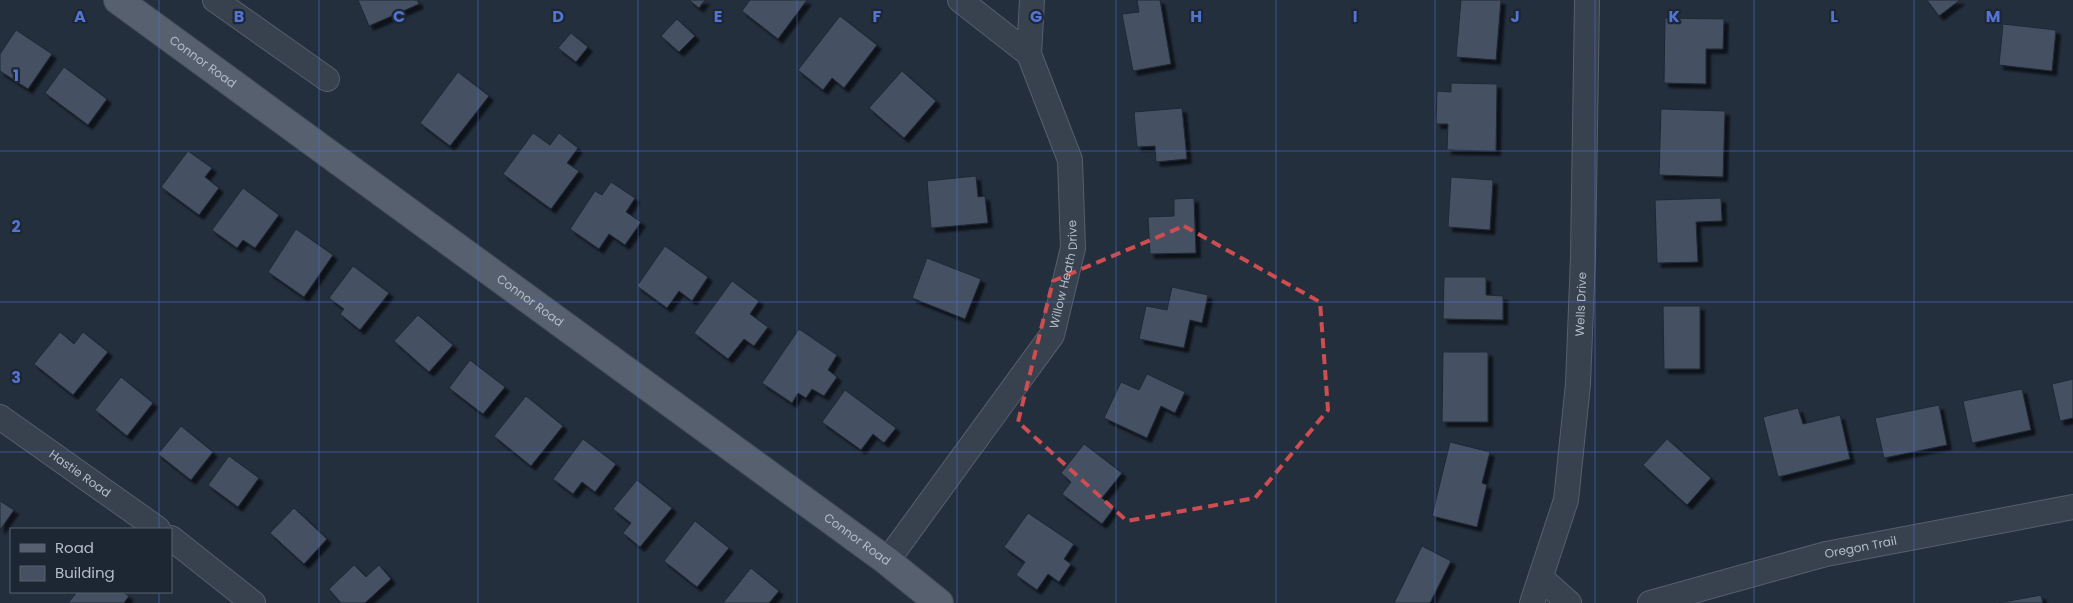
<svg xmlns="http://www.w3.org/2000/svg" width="2073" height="603" font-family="Poppins,sans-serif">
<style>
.building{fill:#455162;stroke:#1f2835;filter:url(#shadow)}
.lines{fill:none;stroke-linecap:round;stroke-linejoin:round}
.street-casing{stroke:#565f6c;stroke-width:26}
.primary-casing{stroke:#414a57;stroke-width:30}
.street{stroke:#38414e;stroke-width:24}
.primary{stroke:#56606e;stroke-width:28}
.marked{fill:none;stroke:#ce4d50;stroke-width:4;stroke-dasharray:10 6;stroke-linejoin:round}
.grid{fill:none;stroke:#5274d3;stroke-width:1;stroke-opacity:0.55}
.labels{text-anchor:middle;stroke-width:4.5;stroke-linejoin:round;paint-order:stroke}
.street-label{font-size:12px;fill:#b4bcc9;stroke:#1d2633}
.grid-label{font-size:16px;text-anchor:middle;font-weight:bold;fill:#5274d3;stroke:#1d2633;stroke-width:4.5;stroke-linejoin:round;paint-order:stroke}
</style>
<defs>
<filter id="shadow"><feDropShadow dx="4.5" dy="4.5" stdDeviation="1" flood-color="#0009"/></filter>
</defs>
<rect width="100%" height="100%" fill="#242f3e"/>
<path class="building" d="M358,0H417L419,4L369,26Z
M689,0H705L699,8Z
M750,0H807L778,39L742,11Z
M1137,0H1160L1171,64L1133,71L1122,14L1139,12Z
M1461,0H1501L1496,60L1456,57Z
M1927,0H1960L1939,16Z
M840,16L877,45L844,88L832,78L823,90L798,70Z
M1665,18L1724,19L1723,49H1706V84L1664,83Z
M677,19L695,36L679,52L661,36Z
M2003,24L2056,30L2052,71L1999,65Z
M16,30L52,54L28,89L0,71V54Z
M571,33L588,47L576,62L558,48Z
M64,67L107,99L88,125L45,93Z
M902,71L936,101L904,138L869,108Z
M458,72L489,96L450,146L420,123Z
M1451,83L1497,84L1496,151L1447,150L1448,124H1436L1437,91L1451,92Z
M1182,108L1187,159L1156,162L1155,146L1137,147L1134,112Z
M1661,109L1725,111L1723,177L1659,175Z
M533,133L550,145L559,133L578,148L567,163L579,171L551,209L503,174Z
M188,151L212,168L205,177L219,188L199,215L161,187Z
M976,176L978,197L985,196L988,223L931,228L927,181Z
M1451,177L1493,180L1490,230L1448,227Z
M611,182L635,198L626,212L641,222L625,245L609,234L599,249L570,229L595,191L602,195Z
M243,188L279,215L255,248L243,240L237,248L212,230Z
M1194,198L1196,253L1150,254L1148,217L1174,216V199Z
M1721,198L1722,221L1696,222L1698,262L1657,263L1655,200Z
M296,229L333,255L304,297L268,272Z
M665,246L708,277L692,301L679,291L667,308L637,286Z
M927,258L981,279L965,319L912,298Z
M353,266L389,293L360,330L340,314L344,309L329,298Z
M1444,277H1486V295L1503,296V320L1443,319Z
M732,281L759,301L750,314L768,327L754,346L744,339L728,359L694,333Z
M1172,287L1208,295L1202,323L1190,320L1184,348L1139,339L1146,306L1167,310Z
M1663,306H1700V369H1664Z
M418,315L453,345L429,372L394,341Z
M799,329L837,355L828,370L837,377L824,396L812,389L806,398L798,393L792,403L762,383Z
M60,332L74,344L83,332L108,352L73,395L34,364Z
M1443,352H1488V422H1442Z
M470,360L505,387L483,414L449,388Z
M1147,374L1185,392L1175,413L1161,406L1147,438L1104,418L1121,382L1139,390Z
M121,377L153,403L127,436L95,410Z
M2073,379V418L2060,421L2052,384Z
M2022,389L2031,430L1972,443L1963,401Z
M845,390L896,428L884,443L873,434L861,450L822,422Z
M526,396L563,426L531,466L494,436Z
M1939,405L1947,445L1884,458L1875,418Z
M1798,408L1803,424L1840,415L1850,459L1778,477L1763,417Z
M181,426L213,452L191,480L158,454Z
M583,439L616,464L595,492L582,482L573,494L553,479Z
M1667,439L1711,478L1687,505L1643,465Z
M1450,442L1490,452L1482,483L1487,485L1477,527L1432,516Z
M1084,444L1122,473L1102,498L1114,508L1102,524L1062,494L1071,482L1061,473Z
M229,456L259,478L238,507L208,485Z
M637,480L672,508L640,547L623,533L631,523L613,509Z
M0,501L14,510L0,530Z
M294,508L327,539L304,564L270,533Z
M1028,513L1074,544L1064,559L1071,564L1059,582L1048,574L1037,590L1016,575L1025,562L1004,547Z
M695,521L729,548L697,587L664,561Z
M1422,546L1451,561L1430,603H1394Z
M354,565L366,577L379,565L391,579L365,603H341L329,589Z
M751,568L779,591L769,603H723Z
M77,592H123L129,596L124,603H68Z
M2041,595L2043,603H1998Z"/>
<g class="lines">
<defs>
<g id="street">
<path d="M215,0L327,79"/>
<path d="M960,0L1029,54"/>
<path id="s1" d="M0,417L158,529"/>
<path d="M171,538L253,603"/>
<path id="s2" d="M887,561L1052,335L1073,248L1070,160L1029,54L1032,0"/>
<path d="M1541,578L1569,603"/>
<path id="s3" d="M1532,603L1566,500L1578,384L1583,257L1587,0"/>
<path id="s4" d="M1650,603L1826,554L2073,507"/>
</g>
<g id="primary">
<path id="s5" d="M118,0L887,561L939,603"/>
</g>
</defs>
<use href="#street" class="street-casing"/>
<use href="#primary" class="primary-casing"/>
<use href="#street" class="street"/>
<use href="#primary" class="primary"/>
</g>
<path class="marked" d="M1184,226L1320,302L1328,410L1255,498L1127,521L1018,422L1053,281Z"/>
<path class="grid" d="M159,0V529M319,0V603M478,0V603M638,0V603M797,0V603M957,0V603M1116,0V603M1276,0V603M1435,0V603M1595,0V603M1754,0V603M1914,0V603M0,151H2073M0,302H2073M0,452H2073M159,592V603"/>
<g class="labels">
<g class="street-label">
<text dy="4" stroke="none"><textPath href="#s5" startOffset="105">Connor Road</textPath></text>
<text dy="4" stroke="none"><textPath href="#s2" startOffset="342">Willow Heath Drive</textPath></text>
<text dy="4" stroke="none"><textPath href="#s5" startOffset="510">Connor Road</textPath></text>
<text dy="4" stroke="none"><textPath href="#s3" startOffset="305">Wells Drive</textPath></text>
<text dy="4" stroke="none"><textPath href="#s1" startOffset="98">Hastie Road</textPath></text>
<text dy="4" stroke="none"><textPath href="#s5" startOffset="915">Connor Road</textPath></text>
<text dy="4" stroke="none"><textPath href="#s4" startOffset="218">Oregon Trail</textPath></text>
</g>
</g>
<g class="grid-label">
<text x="80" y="22">A</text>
<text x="239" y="22">B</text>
<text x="399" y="22">C</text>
<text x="558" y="22">D</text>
<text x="718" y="22">E</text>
<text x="877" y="22">F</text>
<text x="1036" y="22">G</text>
<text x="1196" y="22">H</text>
<text x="1355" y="22">I</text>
<text x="1515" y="22">J</text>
<text x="1674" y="22">K</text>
<text x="1834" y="22">L</text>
<text x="1993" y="22">M</text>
<text x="16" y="81">1</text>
<text x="16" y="232">2</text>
<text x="16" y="383">3</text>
</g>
<rect x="10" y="528" width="162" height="65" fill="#1d2633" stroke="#59626f"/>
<rect x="20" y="544" width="25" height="8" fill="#56606e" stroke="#59626f"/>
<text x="55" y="553" font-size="15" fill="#b4bcc9">Road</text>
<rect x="20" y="566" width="25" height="15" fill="#455162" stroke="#59626f"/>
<text x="55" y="578" font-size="15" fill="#b4bcc9">Building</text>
</svg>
